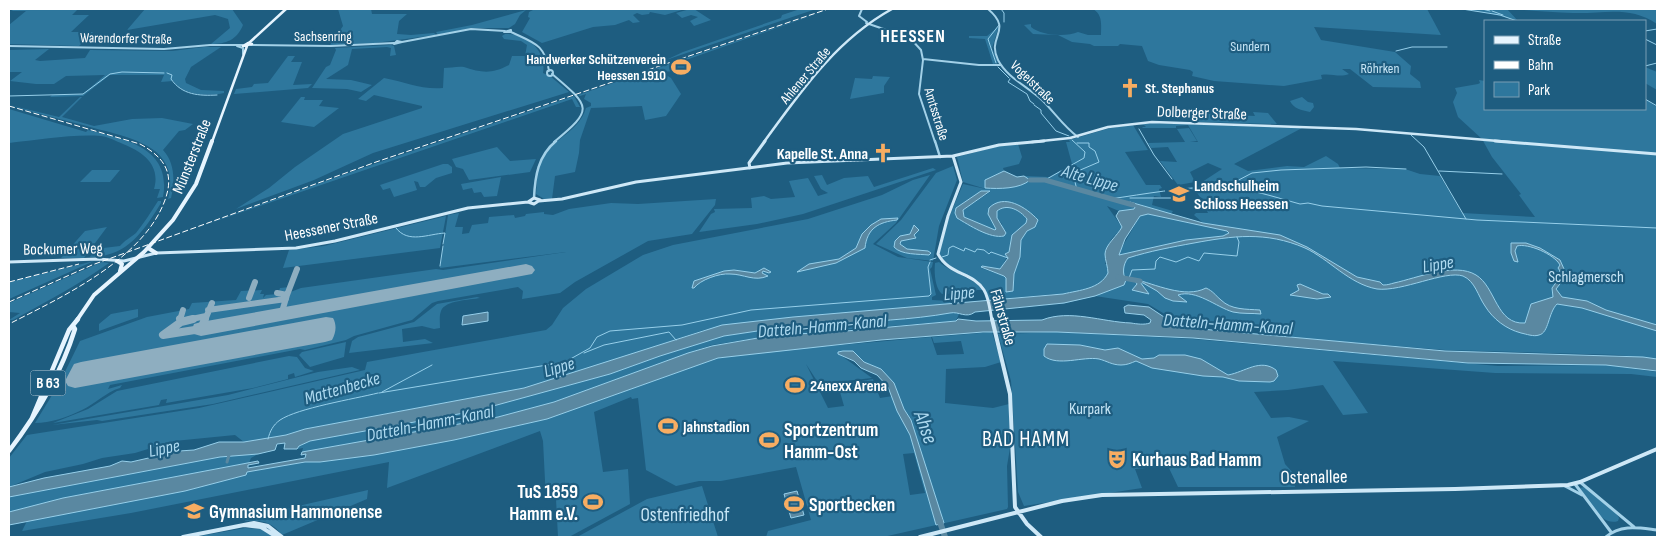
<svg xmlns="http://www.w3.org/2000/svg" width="1666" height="546" font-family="'Sofia Sans Condensed',sans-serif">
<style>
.green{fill:#2e779d;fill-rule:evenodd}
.water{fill:#5a88a1;stroke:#96cfea;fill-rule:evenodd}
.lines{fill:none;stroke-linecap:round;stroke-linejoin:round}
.stream{stroke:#96cfea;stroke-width:1}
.canal{stroke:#5a88a1;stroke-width:3}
.river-far1{stroke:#5a88a1;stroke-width:5}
.river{stroke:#5a88a1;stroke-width:6}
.taxiway-far1{stroke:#8eaec0;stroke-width:6}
.taxiway{stroke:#8eaec0;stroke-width:8}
.runway{fill:#8eaec0;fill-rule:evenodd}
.tertiary-far2{stroke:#a3d1e8;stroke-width:2}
.tertiary-far1{stroke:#a3d1e8;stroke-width:2.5}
.tertiary{stroke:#a3d1e8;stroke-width:3}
.secondary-far2{stroke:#cee8f7;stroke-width:2.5}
.secondary-far1{stroke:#cee8f7;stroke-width:3}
.secondary{stroke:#cee8f7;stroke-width:4}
.primary-far2{stroke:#e6f4fe;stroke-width:2.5}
.primary-far1{stroke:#e6f4fe;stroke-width:4}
.primary{stroke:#e6f4fe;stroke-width:4.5}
.rail{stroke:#fff;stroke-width:1;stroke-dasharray:6 2.5;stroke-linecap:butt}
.labels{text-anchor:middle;stroke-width:4.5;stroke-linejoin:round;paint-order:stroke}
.far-street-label{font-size:14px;fill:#fff;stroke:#1e5d80}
.far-park-label{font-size:14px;fill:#c7e6f6;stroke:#1e5d80}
.far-poi-label{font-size:14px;font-weight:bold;fill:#fff;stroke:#1e5d80;text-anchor:end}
.shield{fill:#1e5d80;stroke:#bcced9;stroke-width:1}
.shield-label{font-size:15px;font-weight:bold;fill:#fff}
.street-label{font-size:16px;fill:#fff;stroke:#1e5d80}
.poi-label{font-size:16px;font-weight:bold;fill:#fff;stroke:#1e5d80;text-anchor:start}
.park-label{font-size:16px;fill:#c7e6f6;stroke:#1e5d80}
.far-district-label{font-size:18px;font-weight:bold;letter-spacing:1px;fill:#fff;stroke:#1e5d80}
.water-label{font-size:18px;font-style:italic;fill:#aedaf0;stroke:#1e5d80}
.near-poi-label{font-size:19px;font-weight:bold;fill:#fff;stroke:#1e5d80;text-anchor:start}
.near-street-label{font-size:19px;fill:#fff;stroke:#1e5d80}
.near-park-label{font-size:19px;fill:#c7e6f6;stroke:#1e5d80}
.near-water-label{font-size:21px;font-style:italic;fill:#aedaf0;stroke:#1e5d80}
.near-quarter-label{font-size:22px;letter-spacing:1px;fill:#fff;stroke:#1e5d80}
</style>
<rect width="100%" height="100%" fill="#1e5d80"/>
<path class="green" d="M15,9H78L72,15H89L71,32H93L79,46L9,44V25L26,11H11Z
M145,9H232L243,25C237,40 226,44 211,44L230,28L228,19L215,15L127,30Z
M338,9H371L372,14H407L399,21L397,34L411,35L434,33L436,35L375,43L330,45L343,26Z
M535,9H685L665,15L650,12L649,14L642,15L637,13L633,15L640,22L633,23L629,20L615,25L593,27L542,43L522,32L530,18L528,17L529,12Z
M690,9H694L711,20L694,26L690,21L698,17L691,15L682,18L676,13Z
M816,9L666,60L683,52L781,18L782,15L800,9Z
M831,9L683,61L688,70L661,72L671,78L681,94L666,116L645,120L642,106L591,108L580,140L579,153L575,172L555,176L552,199H544L536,194C537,184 537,172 540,162C550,139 579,133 586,108L591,106V103L584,99L586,94L580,96L578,95Z
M1093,9H1427L1441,35L1314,27L1321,40L1395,52L1411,66L1410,74L1420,82L1421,88L1373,87L1350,69H1342L1349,74C1339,78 1332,73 1321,75L1322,79L1284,86L1214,81L1192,76L1193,72L1190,70L1159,65L1148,61L1142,46L1120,44L1118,46H1094L1090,44L1072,42L1058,35L1033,34L1024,25L1031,24V27C1042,36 1067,37 1078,32L1088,35H1101C1101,25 1103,15 1093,9Z
M1458,9H1507L1518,21L1489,13Z
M1514,9H1657V24C1629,5 1604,14 1573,13C1554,12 1534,11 1514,9Z
M526,10L520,15L515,24L509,28H473L438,35L436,32L472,25Z
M999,26L992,48L998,63L993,64L985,39L969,38V36H987Z
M505,34C527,33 547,51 543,73L550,76L569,92L373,153L314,180L236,209L269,188L295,167L343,134L422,108V106L374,95L366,101L358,99L384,78C405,82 422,90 443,88L444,68C450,68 458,66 464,67C482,73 492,74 509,65L512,56H525L527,45L521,41L504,39L502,36Z
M391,45L394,46L396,55L390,56L391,48L387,47L352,49L348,65L326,79L351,80L372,85L361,92L347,89L312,88L326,67L330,65L336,50L335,48Z
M204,47H221L191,67L185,79L186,83L201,90L224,91V93C208,96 183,96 173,81L161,82L164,75H110L83,96L50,97L52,95L83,94L105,75L66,76L54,84H36L10,81L22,72H9V50L49,49L35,60L40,61L85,58L90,50L172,51Z
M288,56H295L291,62H302L293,85L312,84L308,88L234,94L236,89L252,87L254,84L268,83Z
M1645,67L1657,72V90L1645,83Z
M873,76L890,77L884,86V93L850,99L855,78L872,79Z
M1479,80L1485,81V109H1645V99L1657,107V359L1618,355L1445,350L1285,337L1281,329H1277L1278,331L1184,323L1178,322L1148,304L1095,296L1062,304L1055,294L989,300C983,274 967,280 950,268C946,265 943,259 939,255L947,222L963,184L986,189L963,182L957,157L999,146L1018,144L1022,157L1019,164L1003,168L1004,171L985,180V188L1011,187L1029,181L1030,180L1024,176L1049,177L1072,164L1066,142H1070L1069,140L1110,128L1133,125L1148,150L1125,152L1146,185H1160L1162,188L1159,189L1161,197L1154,196L1152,205L1173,211L1171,214C1159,212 1145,205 1130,202L1135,207L1134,209L1119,211L1107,206L1122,227C1119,231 1118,233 1114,236C1107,244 1106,254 1105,264L1149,250L1225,237L1244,230L1203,223L1194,215L1196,213H1208L1203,202H1209L1200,197L1195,190L1178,191L1176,188L1199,187V184L1222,169L1208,163L1190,172L1195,182L1178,185L1160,161L1177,162L1168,147L1151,148L1148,143L1185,142L1177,129L1189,128L1197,141L1190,142H1198L1188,125L1176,126V128H1143L1142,127H1146L1144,125H1135L1152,123L1302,128L1234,164L1248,171L1287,166L1304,167L1326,156L1338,164L1340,168L1405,169L1420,174L1440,176L1462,213L1535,217L1519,195L1521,194L1492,157L1482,139L1458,117L1453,102L1457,93L1455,88L1478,84L1480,83ZM981,191L990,192L963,210L964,217L995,230L996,229L988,214L999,202L1017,204L1034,215L1035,227L1027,231L1021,240L1020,257L1014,274V284L1004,276L981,268L985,266L1000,269C1013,251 1008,236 1026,223L1027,219C1020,210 1008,203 997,211V218L1002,224L1001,237L985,232L962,221L955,211L957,208Z
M574,96L580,107H576L572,99L184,232L354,171Z
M80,97H82L62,117L94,126L132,119L162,118L193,124L185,130L179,131L163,150C175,163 175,181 171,198L168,199C173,181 170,163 155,151C135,136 106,132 83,125C58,119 33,112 9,105L59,117Z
M301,97H305L304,100H323L319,106L339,108L314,127L281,122Z
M1302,97L1308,102L1313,103L1314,107L1310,112C1301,110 1294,109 1290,101Z
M9,109L86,132L88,130C126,139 172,148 163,197L157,198L160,189H154C161,165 143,152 123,144C116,141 109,137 101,136C72,134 38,140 9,143Z
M1253,112L1268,113L1277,124L1197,122L1194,117H1202L1197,113L1255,116Z
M497,147L510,161L536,159L530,172L469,180L463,169L456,167L452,159Z
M443,164H448L452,167V173L436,178L425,187H420L418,182L414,181L417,190L394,197L390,188L383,190L380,185Z
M953,166L957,180L939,226L933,261L907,258L876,244L901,220L936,173Z
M933,168L936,170L803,214L757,224L699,232L711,214L715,212L714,209L752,208L751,198L764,196L771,199L795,197L789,181L808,178L818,196L828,193L821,189L814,176L822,175L827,185L844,178L868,176L874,187Z
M92,170H120L110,182H80Z
M930,175L896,223L873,244L898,257L933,262L932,267L930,269L936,295L932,297V300L949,301L952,304L793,317L704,330L564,377L524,388L305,429L286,435L244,442L235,435L174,441L135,453L102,458L83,464L45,472L9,487V458L27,435L199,408L365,370L367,362L546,330L552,325L563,308L586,289L643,255L673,245L808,219L882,195L913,180Z
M501,177L497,196L484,197L481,192L474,193L472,188L463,190L461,184Z
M716,199L715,205L692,234L648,241L575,282L560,293L522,299L523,291L518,287L438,301L432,303L412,320L354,336L346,340L305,350L300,349L110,385L108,389L122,385L120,388C106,392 95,404 82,410C68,417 50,423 35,423L60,382L80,341L147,317L189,309L192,303L236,300L241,291L262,290L260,294H264L263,298L266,295L278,294L280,288L290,287L288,293L301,288L436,269L443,270L566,252L440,268L448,215L459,213L455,227H463L462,234L469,233L472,225L488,223L489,217L514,215L515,218L525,216L526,214L544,212V214L553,215L569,209L611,203L638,204Z
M158,201H161V203C143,232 127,257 90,257L95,249L120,246C125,240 130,238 136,233C144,223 151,212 158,201Z
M1148,214L1227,231L1229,234L1223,236L1186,240L1117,256L1140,216Z
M446,216L440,248L283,268L289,250L324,246Z
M107,227L84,258H61L85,231Z
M94,261L9,299V282Z
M102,262L109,263C78,285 46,302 13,320H9L20,313L9,312V303Z
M939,262C953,274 971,276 983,290H977L974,293L942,294C935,288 934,273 935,263Z
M477,297L480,298C470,300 445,300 441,311C439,316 440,322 440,328L434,329L422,326L402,329L403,342L425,339L433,343L349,353L352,341L358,337L414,322L437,304Z
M138,309V317L99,331V324L111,314Z
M954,312L959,314L956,321L775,335L712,345L688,353L554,402L498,417L302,452L303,448L297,449L299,446L310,441L475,411L610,374L660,356L724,336L764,330L813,327L820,328L830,324L903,319Z
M992,332L1001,362L985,367L946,369L945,403L993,408L1009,404L1011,442L1007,466L1008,507L1007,509L883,537H766L768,531L811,520L796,467L721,481H699L676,486L646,470L638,398L632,399L631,397L594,412L603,472L628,469L630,504L569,537H558L556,499L546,500L543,441L540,431L387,488L389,462L131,513L22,531L27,521L185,491L246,475L247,472L305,462H320L374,455L454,440L547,419L718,358L762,352L931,337L937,355L964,354L961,341L934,343L932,337ZM853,351L864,362L881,369L899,395L880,398L873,379L838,385L844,406L828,408L806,364L819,384L872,378L839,354ZM914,453L925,493L910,495L903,454Z
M1057,332L1193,339L1498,366L1607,365L1657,372V377L1631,374L1495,373L1333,361L1368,413L1343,415L1323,385L1288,390L1254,392L1271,418L1289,417L1309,421L1277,437L1285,464L1293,473L1295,487H1178L1168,466L1135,469L1142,488L1024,506L1018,492L1011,381L998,334Z
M346,342L344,357L310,367L299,355L302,352Z
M289,356L297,357L305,368L314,371L295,377L294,373L288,375V379L253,388L166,403L167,399L161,400L159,405L53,423L88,409L117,391Z
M352,367L360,370L213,404L102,421L97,420L52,425L228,395L318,372Z
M252,453L258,454L251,458L249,463L63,498L9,512V497L220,457Z
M702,486L718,537H577L647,499Z
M1584,487L1616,513L1619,518L1618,521C1601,527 1588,500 1580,488Z
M368,490L367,499L282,535C272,522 262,520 245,521L246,518Z
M245,528L261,529L275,537H194Z"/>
<path class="water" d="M1004,171L1017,177L1024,176L1030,180C1020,189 999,189 985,188V180Z
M981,191H990L963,210L964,217L995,230L996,229L988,214L989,208C1004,193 1026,207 1038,220L1035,227L1027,231L1021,240L1020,257L1014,274L1013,291L1006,292V278L1004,276L981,267L982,266L1000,269L1008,258L1005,254L1009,252L1012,235L1026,223L1027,219C1020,210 1007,203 997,211V218L1006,233L1004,236C990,239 969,225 957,218L955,213L956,208Z
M1130,202L1203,223L1280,235L1307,247L1357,277L1380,282L1383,285C1388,285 1390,284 1394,283C1417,278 1455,262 1476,275C1496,287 1496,325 1525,323L1531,304L1553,297L1552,288L1558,280L1560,271L1558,268L1560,265C1554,254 1528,243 1517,246L1515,251L1518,262L1514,261L1511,253V243H1526L1540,248L1560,260L1564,269L1561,276L1563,280L1556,289L1562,297L1587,301L1606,310L1657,325V331L1582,308L1557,304C1548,313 1549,333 1539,335C1534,337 1526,334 1521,333C1506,329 1493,319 1485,306C1478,296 1475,281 1463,276C1445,270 1402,292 1377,289C1349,284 1329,259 1305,248C1266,231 1232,236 1194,243C1172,247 1150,251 1128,258C1123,264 1122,274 1126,280L1124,285L1095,296L1064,303L975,312C966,319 959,311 950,313C911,320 870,321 830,324L825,328L814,329L812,327L764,330L724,336L660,356L610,374L475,411L310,441L299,446L297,449H284L285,443L277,444L275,450L258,454L220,457L9,497V487L44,478L110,466L122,461L131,462L179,451L194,450L219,442H244L286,435L305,429L524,388L722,325L793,317L1063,294C1080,290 1100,289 1108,273C1108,267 1105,260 1105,254C1105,245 1118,235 1122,227L1116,216L1119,211L1134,209L1135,207L1127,204ZM1148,214L1227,231L1229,233L1223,236L1186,240L1119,255L1125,239L1140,216Z
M898,218L897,220C879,222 867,228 865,248L836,263L797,272L809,264L839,259L856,248L862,234L871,225L881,219Z
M914,225L919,230L914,235L916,238L901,241L900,244L907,249L928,251L931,253L929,255C919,254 901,255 894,247L895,241L900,236L910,234Z
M764,268L771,272L769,273L763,271L762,273L768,276C754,282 744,274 730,274C719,273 700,280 694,288H692L694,281L724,271L734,270L755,273Z
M1134,279C1155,284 1185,299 1206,288C1213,291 1215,295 1221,300C1231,310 1246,309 1260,310L1261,314C1252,313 1242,314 1233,312C1216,307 1196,289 1178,295L1187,302L1173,301L1165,298L1157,291L1143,283L1140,282L1149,294L1132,290L1137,284Z
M1300,284L1323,294H1328L1331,297L1317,299L1290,295L1299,290L1297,285Z
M1128,305L1149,307L1179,327L1445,351L1643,357L1657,359V371L1606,365L1468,363L1193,338L1057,332H983L881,340L718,358L547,419L454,440L374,455L320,462H305L247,472L246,475L185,491L9,525V512L63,498L258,461L259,463L248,465V468L305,458L306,454L301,455L302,452L498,417L554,402L688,353L712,346L775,335L835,332L956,321L958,319L976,321L1042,320C1070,309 1102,322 1131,323C1137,324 1144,325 1150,323L1151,320L1144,315L1125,313L1124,307Z
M488,312V321L462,325L463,316Z
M1047,344L1080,345L1105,350L1118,348L1142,359L1154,358L1159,355H1185L1201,359L1228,375C1245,372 1260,358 1276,370L1278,376L1274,381L1270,382L1239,381L1223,377L1203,376L1152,368L1136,361C1131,363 1127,365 1121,365C1112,365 1107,361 1099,359C1083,356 1058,367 1044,356V349Z
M843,351H853L864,362L881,369L894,383L904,409L911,420L944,523L936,525L910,435L897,411L888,387L877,375L861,368L854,361L838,354V352Z
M797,491L804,515L791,518L784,494Z"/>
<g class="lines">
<path class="stream" d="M1001,9L1004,13V22
M1462,9L1500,15L1517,21
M1482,9L1490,11
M1492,11L1503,15
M1645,31L1657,29
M1645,39L1657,45
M1396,51L1412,47H1447
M996,63L988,39L999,25
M1645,66L1657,63
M998,67L1009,78
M167,73L172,75L171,79C182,95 199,96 217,95
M1010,79L1008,82L1027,94L1030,101L1034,104
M9,96L83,94L110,74L122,72L164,73
M1645,99L1657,106
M1034,105L1041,110V113L1056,131L1069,136
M1139,129L1154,155L1172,179
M1411,135L1424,147L1466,219
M1077,143H1089V147L1095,151L1099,162L1078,171
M1439,171L1502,174
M1045,180L1084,158L1085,152L1072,140
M1220,186L1233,183L1252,173L1281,170L1366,167L1406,169
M1077,190L1075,182L1071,178L1072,175L1078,173
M1130,198H1176
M1110,199C1145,194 1182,187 1218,187C1246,187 1274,197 1300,204L1308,203L1322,206L1477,220L1657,228
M396,228C408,244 428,234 445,233L443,244
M942,257L948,255L949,248L953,246L964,251L965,248L975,252L977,249L984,250L989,254L991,252L1008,258
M930,260L936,258
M440,266L443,246
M1129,278L1132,270L1155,269L1156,261L1160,257L1176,262L1188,257L1199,261L1204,253L1237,256L1239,242L1237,237
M584,353L604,345L669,332L676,340
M382,392L432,365
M379,393L565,362L590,348L597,337L610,331L682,325L751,310L929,296L931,294L928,267L930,262
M268,439C270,431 273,425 280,420C298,408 354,399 378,393"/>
<path class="canal" d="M227,462L229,455"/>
<path class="river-far1" d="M1030,180H1045L1133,205
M1118,277L1140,281"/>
<path class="river" d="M939,519L945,537"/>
<path class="taxiway-far1" d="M277,293L287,295L281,315
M287,295L297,269
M249,298L255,282
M208,310L286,299
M180,320L183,310
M187,320L206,316
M205,320L212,303"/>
<path class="taxiway" d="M180,319L181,322L193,319
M181,322L163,335L201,329L205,319"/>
<path class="runway" d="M526,264L532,266L535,270L532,274L201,336L194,334L192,329L194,324L201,322Z
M326,317L333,318C337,325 336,333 332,340L325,342L75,388L68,386L65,381L74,364L81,362Z"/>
<path class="tertiary-far2" d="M862,9L859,16L867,22
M988,9C1014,31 986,36 998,60C1008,79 1029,87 1043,101C1055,113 1064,127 1078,137
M866,23L910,38L921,50L923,60L919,94L935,142
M511,30V32H504Z
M511,32C534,43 545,44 549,71
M397,41L402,42L394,44Z
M402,42L471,29L505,31
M251,45L331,46L394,43
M9,46L164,49L210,45H243
M237,46L243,48V54
M923,59L979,65H1001
M547 73a3 3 0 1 1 6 0a3 3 0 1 1-6 0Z
M552,74C591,107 594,109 554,142"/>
<path class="tertiary-far1" d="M935,141L940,157
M534,198C535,176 538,156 556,141"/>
<path class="tertiary" d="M1580,482L1634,527
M1575,484L1611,532
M1565,486L1582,495
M1606,537C1621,524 1639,528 1657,530"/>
<path class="secondary-far2" d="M764,142C801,91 836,40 892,9
M1032,142L1070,138L1108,127L1152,122L1356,129L1510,142"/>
<path class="secondary-far1" d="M1495,141L1657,154
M953,156L961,182L948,216L938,254C949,275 973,272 984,290C989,298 990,311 992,320
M750,168L749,163L765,141
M534,198L540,200L534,204L528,202Z
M539,201L562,199L636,182L787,163L953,156L999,145L1044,141
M9,262L98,259L124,261L156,253L296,248L335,241L468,208L528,202"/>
<path class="secondary" d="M992,319L1010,394L1015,507L1027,524L1041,537
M244,525L261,527L277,537
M183,537L254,523L268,526L282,537
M920,537L1062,501L1102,495L1455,489L1568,485L1580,482L1657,449"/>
<path class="primary-far2" d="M248,43L252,44L243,46Z
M249,43L286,9
M212,142L247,46"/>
<path class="primary-far1" d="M148,248L156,253
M117,261L122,264L120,271
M77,320L94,295L144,252L173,220L196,184L212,141"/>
<path class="primary" d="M32,418L69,330L78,319
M9,451C38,413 61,374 75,329L73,326"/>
<path class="rail" d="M9,106L140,144C164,157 175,173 165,200C144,259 62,297 9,324
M9,282L79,264
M9,302L92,265L376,162L828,9"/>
</g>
<defs>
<symbol id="stadium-bare" viewBox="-9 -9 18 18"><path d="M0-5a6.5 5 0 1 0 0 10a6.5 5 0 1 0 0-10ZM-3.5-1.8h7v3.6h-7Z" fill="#f7ad62" stroke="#1e5d80" stroke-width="2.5" paint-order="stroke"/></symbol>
<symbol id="church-bare" viewBox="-9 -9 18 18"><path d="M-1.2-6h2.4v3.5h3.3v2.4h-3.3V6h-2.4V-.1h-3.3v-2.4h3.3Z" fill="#f7ad62" stroke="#1e5d80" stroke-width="2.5" paint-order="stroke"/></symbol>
<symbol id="school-bare" viewBox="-9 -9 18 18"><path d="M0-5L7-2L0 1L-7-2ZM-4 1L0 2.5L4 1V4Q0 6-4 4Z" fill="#f7ad62" stroke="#1e5d80" stroke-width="2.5" paint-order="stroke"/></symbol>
<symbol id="theatre-bare" viewBox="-9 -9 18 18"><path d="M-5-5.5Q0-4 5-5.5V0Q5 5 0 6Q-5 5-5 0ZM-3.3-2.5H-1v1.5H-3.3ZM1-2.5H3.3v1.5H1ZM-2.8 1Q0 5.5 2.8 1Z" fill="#f7ad62" stroke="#1e5d80" stroke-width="2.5" paint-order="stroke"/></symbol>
</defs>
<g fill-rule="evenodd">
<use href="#stadium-bare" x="667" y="53" width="28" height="28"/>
<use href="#church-bare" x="1116" y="74" width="28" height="28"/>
<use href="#church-bare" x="869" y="139" width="28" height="28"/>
<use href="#school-bare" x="1165" y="180" width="28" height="28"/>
<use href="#stadium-bare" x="781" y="371" width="28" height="28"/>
<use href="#stadium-bare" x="654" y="412" width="28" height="28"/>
<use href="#stadium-bare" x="755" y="426" width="28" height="28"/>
<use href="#theatre-bare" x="1103" y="445" width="28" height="28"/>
<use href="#stadium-bare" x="579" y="488" width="28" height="28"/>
<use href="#stadium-bare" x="780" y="490" width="28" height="28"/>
<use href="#school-bare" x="180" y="497" width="28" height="28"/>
</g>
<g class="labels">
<g class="far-street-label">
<text x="323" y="41">Sachsenring</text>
<text transform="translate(126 38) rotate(1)" y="5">Warendorfer Straße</text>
<text transform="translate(805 75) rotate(-50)" y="5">Ahlener Straße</text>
<text transform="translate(1033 82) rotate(44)" y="5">Vogelstraße</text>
<text transform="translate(937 114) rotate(73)" y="5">Amtsstraße</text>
</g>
<g class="far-park-label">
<text x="1250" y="51">Sundern</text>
<text x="1380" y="73">Röhrken</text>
</g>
<g class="far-poi-label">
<text x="666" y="64">Handwerker Schützenverein<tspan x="666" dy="16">Heessen 1910</tspan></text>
<text x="1145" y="93" text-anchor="start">St. Stephanus</text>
</g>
<rect class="shield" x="30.5" y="370.5" width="35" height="25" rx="4"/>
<g class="shield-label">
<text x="48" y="388">B 63</text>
</g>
<g class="street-label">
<text transform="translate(1202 112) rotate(2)" y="6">Dolberger Straße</text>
<text transform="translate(191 156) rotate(-68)" y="6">Münsterstraße</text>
<text transform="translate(331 226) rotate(-11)" y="6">Heessener Straße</text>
<text transform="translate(63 248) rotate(-1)" y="6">Bockumer Weg</text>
<text transform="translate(1004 317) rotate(74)" y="6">Fährstraße</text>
</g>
<g class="poi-label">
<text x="868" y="159" text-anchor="end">Kapelle St. Anna</text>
<text x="1194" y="191">Landschulheim<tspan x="1194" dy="18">Schloss Heessen</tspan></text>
<text x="810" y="391">24nexx Arena</text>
<text x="683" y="432">Jahnstadion</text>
</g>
<g class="park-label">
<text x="1586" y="282">Schlagmersch</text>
<text x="1090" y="414">Kurpark</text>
</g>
<g class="far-district-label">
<text x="913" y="42">HEESSEN</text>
</g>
<g class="water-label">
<text transform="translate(1090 178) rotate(16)" y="6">Alte Lippe</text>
<text transform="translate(1438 264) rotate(-10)" y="6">Lippe</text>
<text transform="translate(959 293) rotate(-5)" y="6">Lippe</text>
<text transform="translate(1228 324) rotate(4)" y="6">Datteln-Hamm-Kanal</text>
<text transform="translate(822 326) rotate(-5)" y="6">Datteln-Hamm-Kanal</text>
<text transform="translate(559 367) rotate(-17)" y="6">Lippe</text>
<text transform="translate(342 388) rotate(-16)" y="6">Mattenbecke</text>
<text transform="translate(430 423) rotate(-11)" y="6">Datteln-Hamm-Kanal</text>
<text transform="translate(164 448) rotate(-11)" y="6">Lippe</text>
</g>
<g class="near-poi-label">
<text x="784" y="436">Sportzentrum<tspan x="784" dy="22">Hamm-Ost</tspan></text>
<text x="1132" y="466">Kurhaus Bad Hamm</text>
<text x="578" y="498" text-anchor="end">TuS 1859<tspan x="578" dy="22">Hamm e.V.</tspan></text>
<text x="809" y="511">Sportbecken</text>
<text x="209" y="518">Gymnasium Hammonense</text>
</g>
<g class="near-street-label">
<text transform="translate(1314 476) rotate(-1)" y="7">Ostenallee</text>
</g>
<g class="near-park-label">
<text x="685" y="521">Ostenfriedhof</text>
</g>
<g class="near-water-label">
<text transform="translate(926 427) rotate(70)" y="7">Ahse</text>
</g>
<g class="near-quarter-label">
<text x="1026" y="446">BAD HAMM</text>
</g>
</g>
<rect width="1666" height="546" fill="none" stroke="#ffffff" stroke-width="20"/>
<rect x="1484" y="20" width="162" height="90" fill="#1e5d80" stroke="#789eb3"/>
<rect x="1494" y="36" width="25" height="8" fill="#e6f4fe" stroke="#789eb3"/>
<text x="1528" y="45" font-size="15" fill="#ffffff">Straße</text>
<rect x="1494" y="61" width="25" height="8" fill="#ffffff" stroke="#789eb3"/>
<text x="1528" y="70" font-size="15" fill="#ffffff">Bahn</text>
<rect x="1494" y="82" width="25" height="15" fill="#2e779d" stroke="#789eb3"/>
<text x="1528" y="95" font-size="15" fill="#ffffff">Park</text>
</svg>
